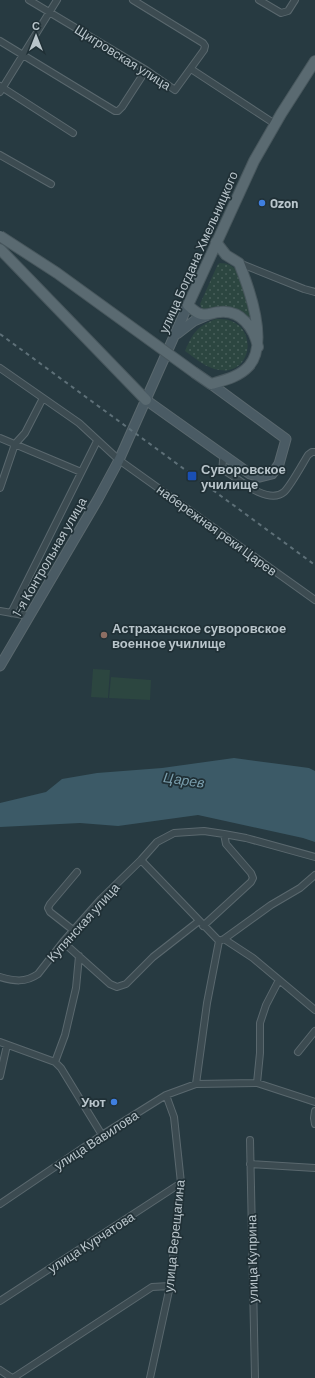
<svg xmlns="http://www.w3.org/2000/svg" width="315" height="1378" font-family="Barlow,sans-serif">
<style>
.grass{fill:url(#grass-dots)}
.pitch{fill:#2c4640}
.water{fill:#3c5a67}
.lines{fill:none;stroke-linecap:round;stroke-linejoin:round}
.street-casing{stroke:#5a686e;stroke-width:8}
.secondary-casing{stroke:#5a686e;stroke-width:11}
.primary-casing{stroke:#48575d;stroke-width:12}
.street{stroke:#3c4b51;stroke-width:6}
.secondary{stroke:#4a5b64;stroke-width:9}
.primary{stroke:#5a6a71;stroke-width:10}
.rail{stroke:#5e7078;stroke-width:2;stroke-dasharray:4 4;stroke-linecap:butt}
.primary-bridge-casing{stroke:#48575d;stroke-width:12;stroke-linecap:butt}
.primary-bridge{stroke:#5a6a71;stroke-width:10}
.shop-dot{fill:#3f7fe0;stroke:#203036;stroke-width:1.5}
.transit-dot{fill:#1a4fb4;stroke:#203036;stroke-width:1.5}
.education-dot{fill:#8d6e63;stroke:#203036;stroke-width:1.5}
.labels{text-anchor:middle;stroke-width:3.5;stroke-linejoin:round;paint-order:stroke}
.street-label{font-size:13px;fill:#b9c5cb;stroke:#203036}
.poi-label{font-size:13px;font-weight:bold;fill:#b9c5cb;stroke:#203036;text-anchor:start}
.water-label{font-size:14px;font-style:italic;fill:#7a9ead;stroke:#203036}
</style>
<defs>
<pattern id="grass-dots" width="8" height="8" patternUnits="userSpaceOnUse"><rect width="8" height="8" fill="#2c4640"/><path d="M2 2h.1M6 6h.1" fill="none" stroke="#485f5a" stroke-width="1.8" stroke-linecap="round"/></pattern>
</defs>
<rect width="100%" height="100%" fill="#273a41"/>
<path class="grass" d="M220,263C228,263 233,266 238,272L253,322L251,323C242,316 232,307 221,307C214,307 209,310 202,309L200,304L218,264Z
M216,319C260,316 255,376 220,370C207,369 195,358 185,351C193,333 197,326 216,319Z"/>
<path class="pitch" d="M93,669L110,670L108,698L91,697Z
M111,677L151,680L150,700L109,698Z"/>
<path class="water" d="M234,758L309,768L315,771V842L303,838L198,815L118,826L80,823L0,827V803L46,792L62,779L97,773L162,768Z"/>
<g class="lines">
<defs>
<path id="street" d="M29,0L146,70L175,90L204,50L205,46L203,43L133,0
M259,0L281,13L288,11L295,0
M0,41L115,111H118L122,107L146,70
M191,69L275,124
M0,86L73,133
M0,92L57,0
M0,155L51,184
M239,263L304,289L315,292
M0,368L79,423L119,460L315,600
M0,438L81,472
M224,456C223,460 222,465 223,468C225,472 230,474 233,476C244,484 270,504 284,492C290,487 303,463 308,455L312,452H315
M0,488L15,444L25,433L43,398
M0,611L29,616
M11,613L97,441
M141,860L219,941
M203,926L251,882L253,878L251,873L226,844L224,834
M73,930L50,912L48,908L50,904L77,872
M224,939L253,958L315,1010
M63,942L110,984L117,987L126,984L153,957L199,921
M0,977C14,981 25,983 38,974L63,942L101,899L141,860L157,842L174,833L204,831L224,834L246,838L315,857
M0,1042L55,1062L61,1068L102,1135
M298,1052L315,1031
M55,1062L65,1035L76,988L79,956
M0,1076L7,1045
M257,1083L260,1053V1023L266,1005L279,980
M196,1084L207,1003L219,941L224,939L271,905L300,888L315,875
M315,1111L314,1118L315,1124
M250,1140L255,1378
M250,1164L315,1168
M0,1204L102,1135L166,1095L196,1084L257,1083L315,1102
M0,1301L181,1183
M0,1370L12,1378
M13,1378L152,1287L170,1286
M150,1378L170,1286L181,1183L174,1117L166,1095"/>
<path id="secondary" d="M177,334L194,321L208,315
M146,400L250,474L260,477L272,474L279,464L286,439L211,384
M0,666L98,499L119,460L188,305"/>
<path id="primary" d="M0,249L146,400
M258,347C254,328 241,310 220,312C213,312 208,316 201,314C196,313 192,309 188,305L254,161L281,114L315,61
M195,373L211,384C225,380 239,377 249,366C269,343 249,288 239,263L226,255L216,242"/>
</defs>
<use href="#street" class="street-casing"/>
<use href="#secondary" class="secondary-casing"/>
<use href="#primary" class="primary-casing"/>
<use href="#street" class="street"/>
<use href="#secondary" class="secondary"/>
<use href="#primary" class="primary"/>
<path class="rail" d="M0,334L315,565"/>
<defs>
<path id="primary-bridge" d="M0,236L57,273L195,373"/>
</defs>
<use href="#primary-bridge" class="primary-bridge-casing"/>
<use href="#primary-bridge" class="primary-bridge"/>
</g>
<g class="shop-dot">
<circle cx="262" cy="203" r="4"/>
<circle cx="114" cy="1102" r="4"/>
</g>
<rect class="transit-dot" x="187" y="471" width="10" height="10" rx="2"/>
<circle class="education-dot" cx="104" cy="635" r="4"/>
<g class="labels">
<g class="street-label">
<text transform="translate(123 57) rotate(32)" y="5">Щигровская улица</text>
<text transform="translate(198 252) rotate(-66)" y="5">улица Богдана Хмельницкого</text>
<text transform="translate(217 530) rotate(36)" y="5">набережная реки Царев</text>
<text transform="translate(49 557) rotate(-60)" y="5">1-я Контрольная улица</text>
<text transform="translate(83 922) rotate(-48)" y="5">Купянская улица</text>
<text transform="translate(96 1140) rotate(-33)" y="5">улица Вавилова</text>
<text transform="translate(174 1236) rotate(-84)" y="5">улица Верещагина</text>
<text transform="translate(91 1242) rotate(-33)" y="5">улица Курчатова</text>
<text transform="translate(252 1259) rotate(-91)" y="5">улица Куприна</text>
</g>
<g class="poi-label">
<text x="270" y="208">Ozon</text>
<text x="201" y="474">Суворовское<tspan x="201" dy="15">училище</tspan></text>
<text x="112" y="633">Астраханское суворовское<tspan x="112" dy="15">военное училище</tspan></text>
<text x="106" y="1107" text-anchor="end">Уют</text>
</g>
<g class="water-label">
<text transform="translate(184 780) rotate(8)" y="5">Царев</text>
</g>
</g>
<g transform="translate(36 36)" stroke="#203036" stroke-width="3" paint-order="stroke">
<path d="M0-3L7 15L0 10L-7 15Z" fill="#b9c5cb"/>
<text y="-6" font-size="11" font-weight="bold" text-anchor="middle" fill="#b9c5cb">С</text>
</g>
</svg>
